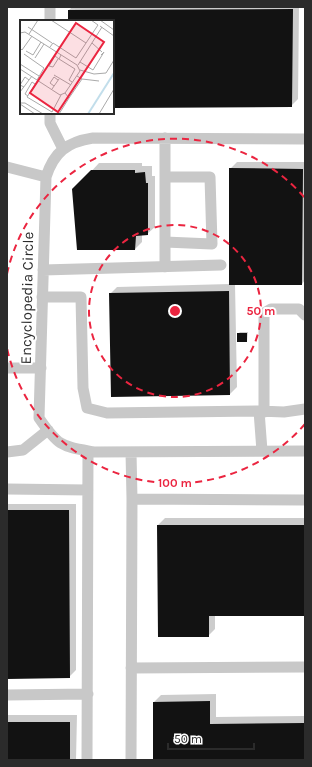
<svg xmlns="http://www.w3.org/2000/svg" width="312" height="767" font-family="Karla,sans-serif">
<style>
.shadow{fill:#0003}
.building{fill:#121212}
.lines{fill:none;stroke-linecap:round;stroke-linejoin:round}
.minor{stroke:#c8c8c8;stroke-width:11}
.ring{fill:none;stroke:#eb2540;stroke-width:2;stroke-dasharray:7 5}
.labels{text-anchor:middle;stroke-width:4;stroke-linejoin:round;paint-order:stroke}
.street-label{font-size:15px;fill:#2b2b2b;stroke:#fff}
.inset-river{fill:none;stroke:#c2deeb;stroke-width:2}
.inset-road{fill:none;stroke:#aaa;stroke-width:1}
.view{fill:#eb2540;fill-opacity:0.15;stroke:#eb2540;stroke-width:2}
.inset-edge{fill:none;stroke:#2b2b2b;stroke-width:2}
.centre{fill:#eb2540;stroke:#fff;stroke-width:2}
.ring-label{font-size:12px;text-anchor:middle;font-weight:bold;fill:#eb2540;stroke:#fff;stroke-width:4;stroke-linejoin:round;paint-order:stroke}
</style>
<rect width="100%" height="100%" fill="#fff"/>
<path class="shadow" d="M72,7H299L298,99L291,106L113,107V21H69V10Z
M237,162H305V280L302,284H235L237,387L230,394L112,396L110,294L117,287L230,284V169Z
M99,163H142V166H152V176H155V227L147,234L142,235V242L135,249L74,190Z
M240,332H248L247,341L238,334Z
M7,504H76V670L69,677L7,678Z
M165,518H305V615H215V629L208,636L158,525Z
M216,694V717L305,716V760H154V702L161,695Z
M7,715H77L76,760H7Z"/>
<path class="building" d="M293,9L292,107L113,108V21H68V10Z
M229,168L303,169L302,285H229Z
M91,170H135V173L145,172L146,183H148V235L136,236L135,250H77L72,189Z
M229,291L230,395L111,397L109,293Z
M237,333H247V342H237Z
M7,510H69L70,678L7,679Z
M157,525H305V616H209V637H158Z
M210,701V724L305,723V760H153V702Z
M7,722H70V760H7Z"/>
<g class="lines">
<path class="minor" d="M50,7V21
M50,113V123L63,149
M165,138V267
M305,139L93,138C67,142 54,152 46,177L39,418C59,447 61,446 94,452L305,451
M7,167L46,177
M165,177H210L212,244L165,242
M43,270L221,265
M42,297H81L83,388L87,408L107,413L259,411L262,451
M7,368H41
M259,411L284,412L305,409
M264,412V313L271,309H299L305,315
M7,452L23,450L48,430
M131,452L132,499
M7,489L88,490
M131,668L305,667
M7,695L88,694
M87,760L88,451
M131,760L132,499L305,500"/>
</g>
<g class="ring">
<circle cx="175" cy="311" r="86"/>
<path d="M305 424A172 172 0 0 1 7 348M7 274A172 172 0 0 1 305 198"/>
</g>
<g class="labels">
<g class="street-label">
<text transform="translate(27 298) rotate(-89)" y="5">Encyclopedia Circle</text>
</g>
</g>
<g transform="translate(20 20)">
<rect width="94" height="94" fill="#fff"/>
<path class="inset-river" d="M68,94L94,53"/>
<path class="inset-road" d="M31,0L66,23M80,0L94,10M80,6L94,16M8,7L32,23M0,13L5,12L57,45L60,51L45,73L40,75L0,49M9,14L18,0M72,23L82,32M30,27L33,23L56,38L78,5L71,0M0,28L2,30L12,16M6,31L13,35L21,22M4,34L24,48L17,60M41,35L39,39L55,49L49,60L52,62M15,38L24,24M38,39L33,47L29,46L35,36L39,39M60,42L73,50L84,32L81,35M0,44L19,56M58,45L82,7M60,50L74,54L86,53L94,40M34,55L51,65M62,59L79,61M18,60L7,77L32,92L41,75M34,66L30,63L34,57L38,60M4,67L0,65L5,57L9,60M32,69L39,59M0,72L12,56M45,73L49,78L62,59L57,56M8,76L5,74L12,62L15,64M0,83H5L23,94M0,84L15,94M39,94L49,78M79,94L94,69"/>
<path class="view" d="M56,3L84,22L38,92L10,73Z"/>
<rect width="94" height="94" class="inset-edge"/>
</g>
<circle cx="175" cy="311" r="6" class="centre"/>
<g class="ring-label">
<text x="261" y="315">50 m</text>
<text x="175" y="487">100 m</text>
</g>
<rect width="312" height="767" fill="none" stroke="#2b2b2b" stroke-width="16"/>
<path d="M168 743v6h86v-6" fill="none" stroke="#2b2b2b" stroke-width="2"/>
<text x="174" y="743" font-size="12" fill="#2b2b2b" stroke="#ffffff" stroke-width="3" paint-order="stroke">50 m</text>
</svg>
